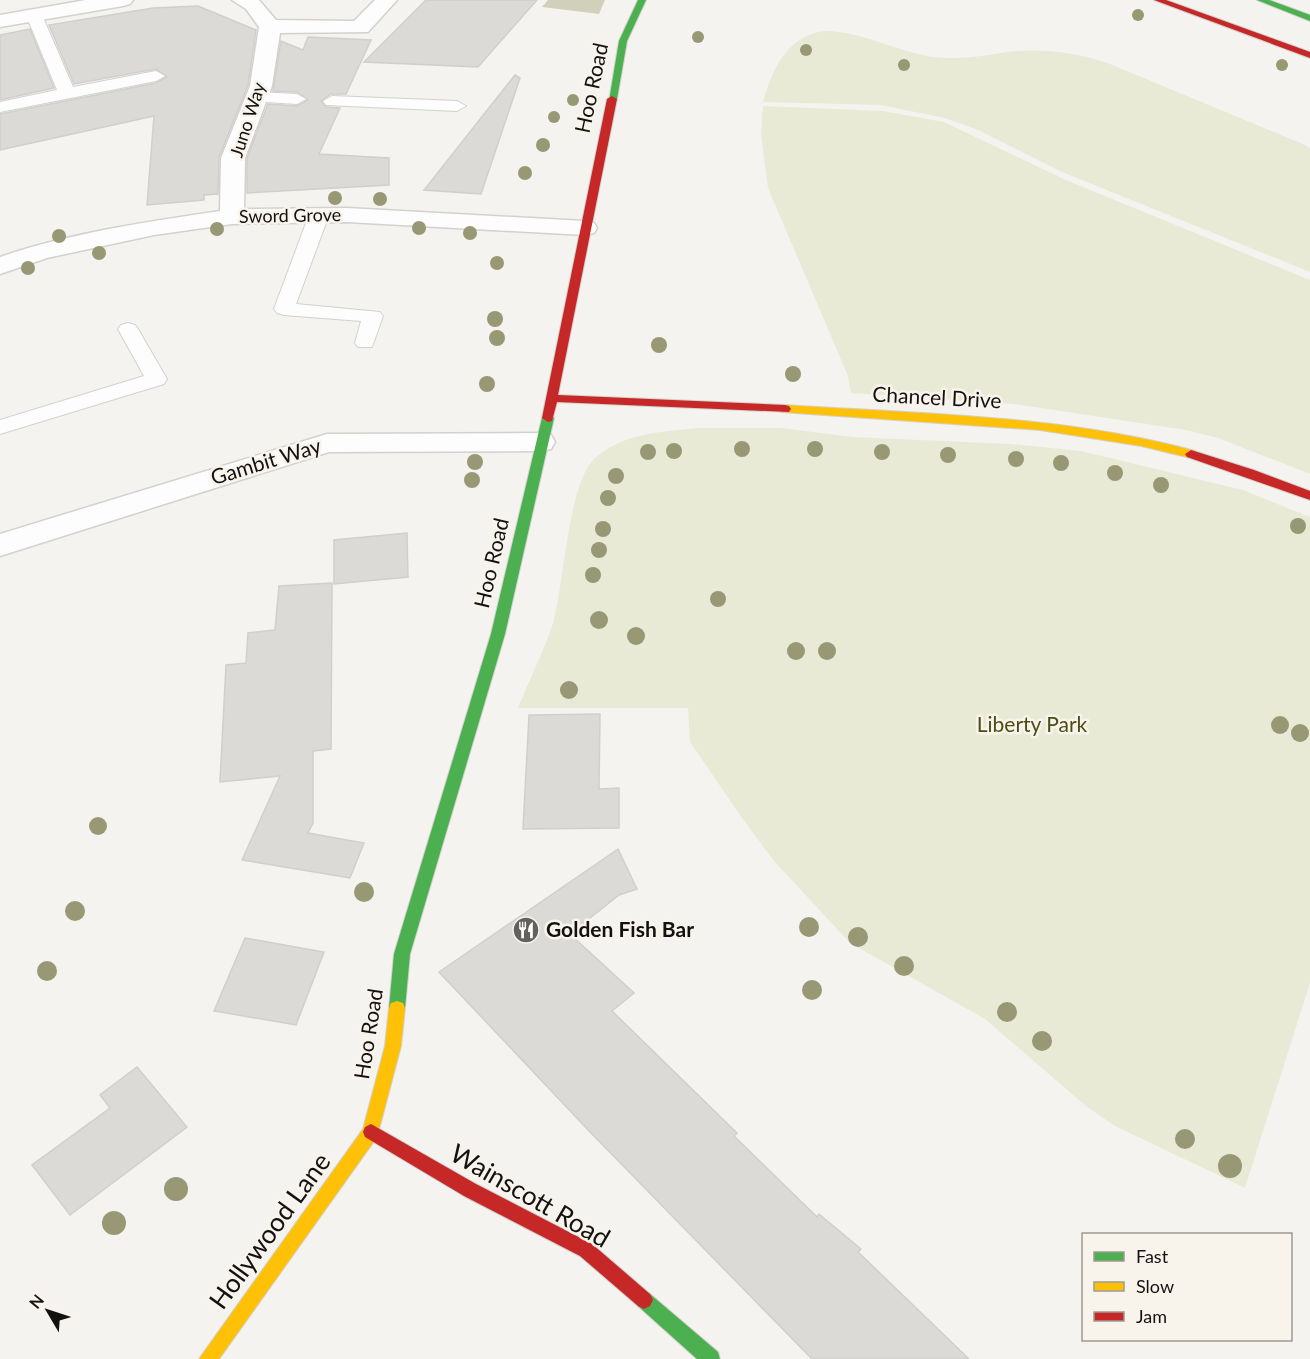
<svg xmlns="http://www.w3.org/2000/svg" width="1310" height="1359" font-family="Lato,sans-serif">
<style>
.green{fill:#e9ead6}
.forest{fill:#d0d0bb}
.building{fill:#dcdad7;stroke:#d1cfcc;stroke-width:1.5}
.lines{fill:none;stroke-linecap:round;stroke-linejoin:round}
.lane-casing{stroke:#d2d1ce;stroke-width:2}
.street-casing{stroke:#d2d1ce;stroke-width:3}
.fast-casing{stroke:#d2d1ce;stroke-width:2}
.slow-casing{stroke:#d2d1ce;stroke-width:2}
.jam-casing{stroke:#d2d1ce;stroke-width:2}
.lane{fill:#fefdfd;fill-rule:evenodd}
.street{fill:#fefdfd;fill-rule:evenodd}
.fast{fill:#4caf50;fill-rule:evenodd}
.slow{fill:#ffc107;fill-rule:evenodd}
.jam{fill:#c62828;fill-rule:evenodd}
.tree{fill:#989875}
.labels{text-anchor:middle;stroke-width:5;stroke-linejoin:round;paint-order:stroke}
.far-street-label{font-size:18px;fill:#141210;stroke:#f8f4ec}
.street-label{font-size:21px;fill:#141210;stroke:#f8f4ec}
.park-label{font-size:21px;fill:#4c4d12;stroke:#f8f4ec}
.poi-label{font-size:21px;font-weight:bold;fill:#141210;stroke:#f8f4ec;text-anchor:start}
.near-street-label{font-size:26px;fill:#141210;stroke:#f8f4ec}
</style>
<rect width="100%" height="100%" fill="#f5f3ef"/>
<path class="green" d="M823,31C861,30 896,52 934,57C959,60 982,56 1006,52C1042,48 1076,52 1110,64L1303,144L1310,148V272L1062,172L978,130L945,118L880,105L763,102C772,70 786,37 823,31Z
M763,106L883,111L944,122L1066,180L1310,280V474L1218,438L1186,430L1014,404L851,393L848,376L768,188L761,134Z
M697,428H782L853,437L1010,444L1081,451L1243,490L1310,517V983L1245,1188L1115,1126L1087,1107L985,1019L850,943L774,861L742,818L690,742L688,708H518C529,680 544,651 553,623C564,585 568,484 594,459C623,433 660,432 697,428Z"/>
<path class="forest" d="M548,0H605L599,14L542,7Z"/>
<path class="building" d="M426,0H537L478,67L364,62Z
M198,6L256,30L248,85L219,157L218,194L204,195V200L147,205L154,116L0,150V114L156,83L167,77L156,69L74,84L49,25L153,8Z
M30,29L54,88L0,100V35Z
M308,37L371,40L346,94H331L321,101L326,107L340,108L319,154L389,158V185L247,193V158L268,104L297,106L308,100L297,92L273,91L281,41L303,50Z
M515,75L520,78L481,194L424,190Z
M407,533L408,577L334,584V540Z
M332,583L331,749L313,751V823L308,833L364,843L350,878L242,860L280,776L220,782L226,665L246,663L248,633L275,630L279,586Z
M600,714L599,789L619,788V828L523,829L529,715Z
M618,849L637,889L619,895L570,934L634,993L612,1011L737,1133L734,1136L817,1217L819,1214L861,1249L858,1252L969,1359H812L590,1132L439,972Z
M245,938L324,952L296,1025L214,1011Z
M137,1067L187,1127L70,1215L32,1165L110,1108L100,1095Z"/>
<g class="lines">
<defs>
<path id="lane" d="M34,10L42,15L73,87L156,71L165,76L156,81L0,112V102L57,90L26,15Z
M257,92L297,94L306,99L297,104L251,101L248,97Z
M332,96L457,101L466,106L457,111L326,105L323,101Z
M319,209L329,215L296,304L380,312L383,316L372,347H358L355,343L361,321L284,315L277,313L274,309L309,215Z
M128,323L135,325L138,329L167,379L164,384L0,434V420L144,376L118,329L121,325Z"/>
<path id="street" d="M86,0H133L130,4L123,6L0,27V15Z
M232,0H259L276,20L354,21L375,0H397L368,32L280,33L272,86L245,158L244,209L347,208L585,221L594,223L597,228L594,233L585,235L347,222L232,224L154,235L47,258L0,274V257C70,233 146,222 220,211L221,158L250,86L259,27L246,9Z
M541,433L551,435L555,442L551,449L541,451L329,452L0,556V534L327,434Z"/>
<path id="fast" d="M638,0H646L627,41L617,99L609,101L619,41Z
M1257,0H1269L1310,15V21Z
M548,414L554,418L505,634L410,954L405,1008L403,1013L397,1015L391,1013L389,1008L394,954L491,634L542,418Z
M644,1291L650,1294L718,1352L720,1359H697L638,1306L635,1300L638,1294Z"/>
<path id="slow" d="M785,405C922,414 1062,415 1195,451L1197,454L1191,458L1141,446L1040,430L781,412L779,409L781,406Z
M397,1001L403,1003L405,1008L401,1046L377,1137L219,1359H199L363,1129L385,1046L389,1008L391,1003Z"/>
<path id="jam" d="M1154,0H1166L1310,52V58Z
M612,96L617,99L558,395L785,405L789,406L791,409L789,412L557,402L552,421L548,422L542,418L607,99Z
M1191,450L1254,470L1310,491V500L1187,457L1185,454Z
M371,1124L476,1184L592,1244L650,1294L653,1300L650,1306L644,1309L638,1306L580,1256L464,1196L365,1137L363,1132L365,1127Z"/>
</defs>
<use href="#lane" class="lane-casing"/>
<use href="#street" class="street-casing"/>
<use href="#fast" class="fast-casing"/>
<use href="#slow" class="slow-casing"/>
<use href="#jam" class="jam-casing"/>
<use href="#lane" class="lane"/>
<use href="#street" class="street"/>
<use href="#fast" class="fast"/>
<use href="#slow" class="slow"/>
<use href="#jam" class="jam"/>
</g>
<g class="tree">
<circle cx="1138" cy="15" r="6"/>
<circle cx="698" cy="37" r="6"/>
<circle cx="806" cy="50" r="6"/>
<circle cx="904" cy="65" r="6"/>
<circle cx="1282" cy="65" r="6"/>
<circle cx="573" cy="100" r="6"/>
<circle cx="554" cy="117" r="6"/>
<circle cx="543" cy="145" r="7"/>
<circle cx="525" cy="173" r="7"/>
<circle cx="335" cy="198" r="7"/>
<circle cx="380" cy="199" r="7"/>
<circle cx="419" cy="228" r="7"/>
<circle cx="217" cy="229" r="7"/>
<circle cx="470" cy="233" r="7"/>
<circle cx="59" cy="236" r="7"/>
<circle cx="99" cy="253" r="7"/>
<circle cx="497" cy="263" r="7"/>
<circle cx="28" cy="268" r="7"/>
<circle cx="495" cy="319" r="8"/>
<circle cx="497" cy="338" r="8"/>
<circle cx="659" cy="345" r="8"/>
<circle cx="793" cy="374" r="8"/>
<circle cx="487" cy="384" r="8"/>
<circle cx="742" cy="449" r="8"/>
<circle cx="815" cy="449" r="8"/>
<circle cx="674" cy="451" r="8"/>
<circle cx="648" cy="452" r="8"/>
<circle cx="882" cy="452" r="8"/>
<circle cx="948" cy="455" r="8"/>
<circle cx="1016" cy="459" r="8"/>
<circle cx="475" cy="462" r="8"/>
<circle cx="1061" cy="463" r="8"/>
<circle cx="1115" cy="473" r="8"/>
<circle cx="616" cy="476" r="8"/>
<circle cx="472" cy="480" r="8"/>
<circle cx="1161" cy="485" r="8"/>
<circle cx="608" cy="498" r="8"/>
<circle cx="1298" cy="526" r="8"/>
<circle cx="603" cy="529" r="8"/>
<circle cx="599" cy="550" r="8"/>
<circle cx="593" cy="575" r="8"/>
<circle cx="718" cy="599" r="8"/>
<circle cx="599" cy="620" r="9"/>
<circle cx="636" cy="636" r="9"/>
<circle cx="796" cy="651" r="9"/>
<circle cx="827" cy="651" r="9"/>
<circle cx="569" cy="690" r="9"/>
<circle cx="1280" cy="725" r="9"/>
<circle cx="1300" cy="733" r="9"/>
<circle cx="98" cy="826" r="9"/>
<circle cx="364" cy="892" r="10"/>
<circle cx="75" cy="911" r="10"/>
<circle cx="809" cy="927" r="10"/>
<circle cx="858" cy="937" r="10"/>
<circle cx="904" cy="966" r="10"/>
<circle cx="47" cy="971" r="10"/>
<circle cx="812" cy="990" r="10"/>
<circle cx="1007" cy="1012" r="10"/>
<circle cx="1042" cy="1041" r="10"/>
<circle cx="1185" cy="1139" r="10"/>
<circle cx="1230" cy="1166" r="12"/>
<circle cx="176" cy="1189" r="12"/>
<circle cx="114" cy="1223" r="12"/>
</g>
<defs>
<symbol id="restaurant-disc" viewBox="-11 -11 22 22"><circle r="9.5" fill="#63615e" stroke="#f8f4ec"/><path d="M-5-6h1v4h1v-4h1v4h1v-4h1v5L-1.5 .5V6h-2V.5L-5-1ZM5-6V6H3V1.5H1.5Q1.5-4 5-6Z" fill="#fff"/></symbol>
</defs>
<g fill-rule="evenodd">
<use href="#restaurant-disc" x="511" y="915" width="30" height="30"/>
</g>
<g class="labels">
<g class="far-street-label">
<text transform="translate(248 120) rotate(-72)" y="6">Juno Way</text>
<text transform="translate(290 216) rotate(-1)" y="6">Sword Grove</text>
</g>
<g class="street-label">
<text transform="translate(592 88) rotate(-78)" y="7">Hoo Road</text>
<text transform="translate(937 398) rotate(3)" y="7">Chancel Drive</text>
<text transform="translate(266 462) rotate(-17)" y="7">Gambit Way</text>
<text transform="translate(492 563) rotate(-77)" y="7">Hoo Road</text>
<text transform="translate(369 1034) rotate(-81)" y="7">Hoo Road</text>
</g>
<g class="park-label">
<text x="1032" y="732">Liberty Park</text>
</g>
<g class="poi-label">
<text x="546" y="937">Golden Fish Bar</text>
</g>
<g class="near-street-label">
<text transform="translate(530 1196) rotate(30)" y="9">Wainscott Road</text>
<text transform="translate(270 1231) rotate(-54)" y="9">Hollywood Lane</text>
</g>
</g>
<rect x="1082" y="1233" width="210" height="108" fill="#f8f4ec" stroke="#9d9a94" stroke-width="1.5"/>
<rect x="1094" y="1252" width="30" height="9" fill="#4caf50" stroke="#9d9a94" stroke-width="1.5"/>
<text x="1136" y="1263" font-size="18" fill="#141210">Fast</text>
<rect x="1094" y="1282" width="30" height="9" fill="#ffc107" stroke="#9d9a94" stroke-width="1.5"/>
<text x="1136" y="1293" font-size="18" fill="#141210">Slow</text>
<rect x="1094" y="1312" width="30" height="9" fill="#c62828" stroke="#9d9a94" stroke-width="1.5"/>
<text x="1136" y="1323" font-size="18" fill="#141210">Jam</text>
<g transform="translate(48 1311) rotate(309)" stroke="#f8f4ec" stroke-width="4.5" paint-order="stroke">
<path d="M0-4.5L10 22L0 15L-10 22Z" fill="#141210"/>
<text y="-9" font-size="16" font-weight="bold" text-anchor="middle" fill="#141210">N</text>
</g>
</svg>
